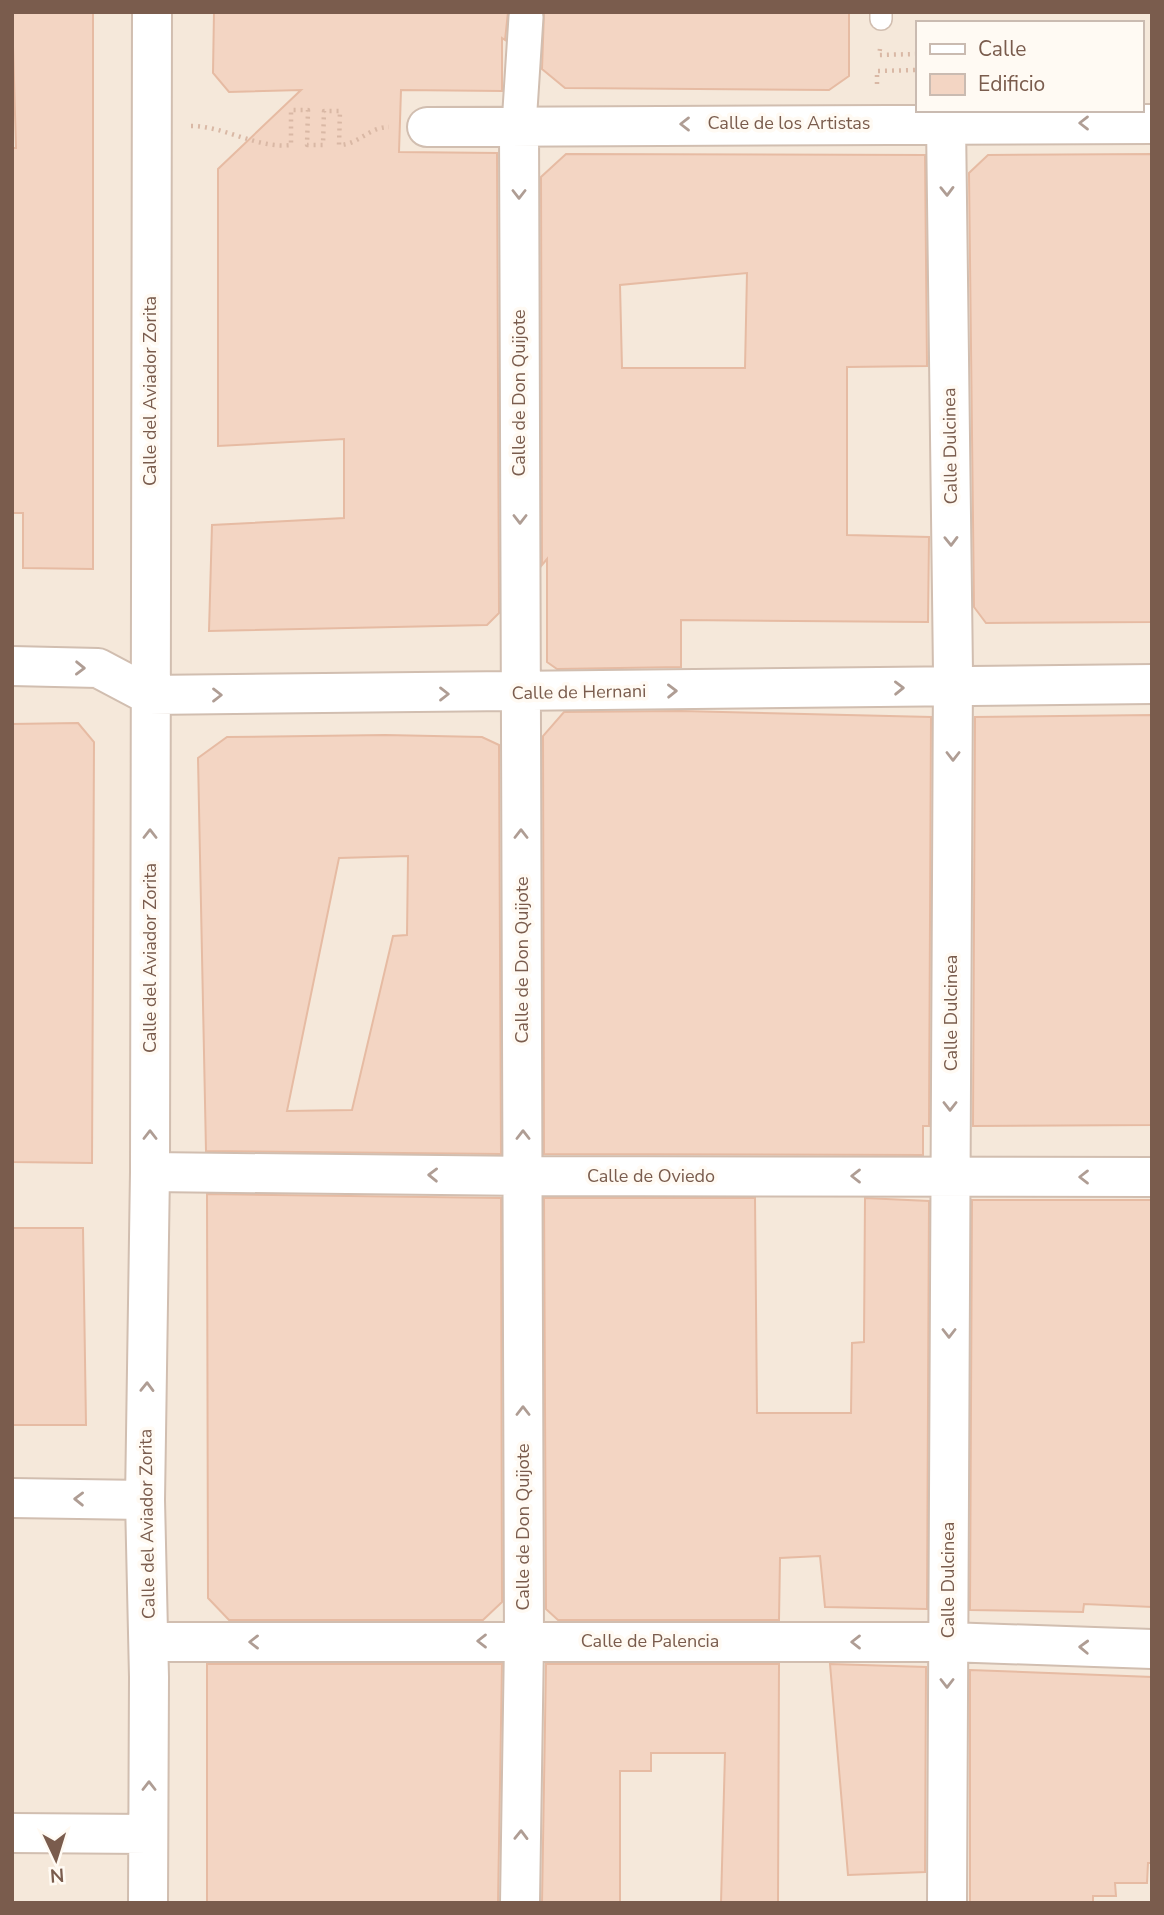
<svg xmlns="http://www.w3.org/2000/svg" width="1164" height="1915" font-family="'Nunito Sans',sans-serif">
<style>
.residential{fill:#f5e8da;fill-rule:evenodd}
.building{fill:#f3d5c3;stroke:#e6bba3;stroke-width:2;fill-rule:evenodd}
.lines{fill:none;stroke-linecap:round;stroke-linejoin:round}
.service-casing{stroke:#d1beb0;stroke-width:24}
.pedestrian-casing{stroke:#d1beb0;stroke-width:37}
.minor-casing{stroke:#d1beb0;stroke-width:42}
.path{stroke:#d9b8a5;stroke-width:4.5;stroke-dasharray:2 5;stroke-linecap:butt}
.service{stroke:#fff;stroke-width:21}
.pedestrian{stroke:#fff;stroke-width:33}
.minor{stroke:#fff;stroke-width:38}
.oneway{stroke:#af9d94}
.labels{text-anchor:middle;stroke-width:7;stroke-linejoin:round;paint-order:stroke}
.street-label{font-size:18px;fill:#7a5c4d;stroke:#fffaf3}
</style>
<rect width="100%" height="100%" fill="#fdf6ec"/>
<path class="residential" d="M12,12H1152V1903H12ZM917,23H1141V110H917Z"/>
<path class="building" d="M12,12H93V569L23,568V513H12V148H16Z
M214,12H508L505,40L502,38V91L401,90L399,152L497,153L499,613L487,625L209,631L212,525L344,518V439L218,446V169L301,90L229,92L213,73Z
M544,12H849V76L829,90L565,88L542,69Z
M566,154L925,155L927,366L847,367V535L929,537L928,622L681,620V667L557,669L547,662V559L542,565L541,177ZM747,273L745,368H622L620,285Z
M1152,154V622L986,623L974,607L969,173L988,155Z
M681,711L931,717L929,1126H923V1155L544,1154L543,736L564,712Z
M1152,715V1125L973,1126L975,717Z
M78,723L94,742L92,1163L12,1162V724Z
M385,735L482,737L499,745L501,1154L206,1151L198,758L227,737ZM408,856L407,935L393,936L352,1110L287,1111L339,858Z
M207,1194L501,1198L502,1602L483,1620H229L208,1598Z
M544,1198H755L757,1413H851L852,1343L864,1342L865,1198L929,1201L927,1609L825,1607L820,1556L780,1558L779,1620H558L546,1609Z
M972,1200H1152V1607L1084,1604L1083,1612L970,1610Z
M12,1228H83L86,1425H12Z
M207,1664H502L498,1903H207Z
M546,1664H779L778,1903H721L725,1753H651V1771H620V1903H542Z
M830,1664L926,1667L925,1872L848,1875Z
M970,1670L1152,1677V1863H1148L1147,1883H1115L1116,1896H1093V1903H970Z"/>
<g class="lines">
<defs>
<path id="service" d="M881,12V19"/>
<path id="pedestrian" d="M519,125L526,17"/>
<path id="minor" d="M946,122L953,673L947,1903
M519,125L524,1641L520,1903
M427,127L1152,124
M12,666L98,668L149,695L1152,684
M150,1172L523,1176L1152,1177
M12,1498L145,1500
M149,1642H948L1152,1649
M12,1833L148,1834
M148,1903L149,1677L145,1500L150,1172L152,12"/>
</defs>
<use href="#service" class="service-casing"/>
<use href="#pedestrian" class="pedestrian-casing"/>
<use href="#minor" class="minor-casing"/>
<path class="path" d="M880,49L879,55L917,54
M877,84V71L917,70
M191,126C225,126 257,149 291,145V110H308L307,145H323L324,111H340L339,145C358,145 369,127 389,127"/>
<use href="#service" class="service"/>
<use href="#pedestrian" class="pedestrian"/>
<use href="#minor" class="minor"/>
</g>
<defs><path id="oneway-chevron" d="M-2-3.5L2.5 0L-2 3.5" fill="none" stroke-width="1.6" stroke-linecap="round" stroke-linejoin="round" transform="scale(1.75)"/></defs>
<g class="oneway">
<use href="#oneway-chevron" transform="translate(1084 123) rotate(-180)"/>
<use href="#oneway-chevron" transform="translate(685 124) rotate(180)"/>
<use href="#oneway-chevron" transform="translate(947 191) rotate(89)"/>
<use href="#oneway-chevron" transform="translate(519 194) rotate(90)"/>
<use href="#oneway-chevron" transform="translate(520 519) rotate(90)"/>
<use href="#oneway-chevron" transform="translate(951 541) rotate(89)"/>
<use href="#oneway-chevron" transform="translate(80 668) rotate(1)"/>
<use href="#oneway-chevron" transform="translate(899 688) rotate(-1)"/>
<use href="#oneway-chevron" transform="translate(672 691) rotate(-1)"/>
<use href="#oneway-chevron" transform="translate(444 694)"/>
<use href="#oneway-chevron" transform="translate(217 695)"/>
<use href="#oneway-chevron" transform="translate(953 756) rotate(90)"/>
<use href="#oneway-chevron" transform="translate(150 834) rotate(-90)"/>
<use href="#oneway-chevron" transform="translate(521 834) rotate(-90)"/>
<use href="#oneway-chevron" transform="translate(950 1106) rotate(90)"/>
<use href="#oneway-chevron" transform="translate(150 1135) rotate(-90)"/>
<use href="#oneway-chevron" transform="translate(523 1135) rotate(-90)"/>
<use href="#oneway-chevron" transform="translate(433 1175) rotate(-179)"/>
<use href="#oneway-chevron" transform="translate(856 1176) rotate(180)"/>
<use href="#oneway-chevron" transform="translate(1084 1177) rotate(-180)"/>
<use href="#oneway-chevron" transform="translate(949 1333) rotate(90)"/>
<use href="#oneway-chevron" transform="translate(147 1387) rotate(-89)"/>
<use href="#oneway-chevron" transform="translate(523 1411) rotate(-90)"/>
<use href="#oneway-chevron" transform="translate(79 1499) rotate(-179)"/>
<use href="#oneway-chevron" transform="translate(482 1641) rotate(180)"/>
<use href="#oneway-chevron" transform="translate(254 1642) rotate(180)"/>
<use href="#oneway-chevron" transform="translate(856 1642) rotate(-180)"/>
<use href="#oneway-chevron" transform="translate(1084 1647) rotate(-178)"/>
<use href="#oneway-chevron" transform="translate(947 1683) rotate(90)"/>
<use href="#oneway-chevron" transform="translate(149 1786) rotate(-90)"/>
<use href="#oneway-chevron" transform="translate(521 1835) rotate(-89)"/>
</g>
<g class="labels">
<g class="street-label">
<text x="789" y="129">Calle de los Artistas</text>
<text transform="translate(150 391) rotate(-90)" y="6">Calle del Aviador Zorita</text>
<text transform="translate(519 393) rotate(-90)" y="6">Calle de Don Quijote</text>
<text transform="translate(950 446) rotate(-91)" y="6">Calle Dulcinea</text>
<text transform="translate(579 692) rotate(-1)" y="6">Calle de Hernani</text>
<text transform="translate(150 958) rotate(-90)" y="6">Calle del Aviador Zorita</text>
<text transform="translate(522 960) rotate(-90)" y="6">Calle de Don Quijote</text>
<text transform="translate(951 1013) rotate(-90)" y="6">Calle Dulcinea</text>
<text x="651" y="1182">Calle de Oviedo</text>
<text transform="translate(147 1524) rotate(-91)" y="6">Calle del Aviador Zorita</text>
<text transform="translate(523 1527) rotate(-90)" y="6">Calle de Don Quijote</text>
<text transform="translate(948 1580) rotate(-90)" y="6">Calle Dulcinea</text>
<text x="650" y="1647">Calle de Palencia</text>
</g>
</g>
<rect width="1164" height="1915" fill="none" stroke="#7a5c4d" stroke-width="28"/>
<rect x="916" y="21" width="228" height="91" fill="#fffaf3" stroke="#cabbb1" stroke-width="2"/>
<rect x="930" y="44" width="35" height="10" fill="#ffffff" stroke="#cabbb1" stroke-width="2"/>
<text x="978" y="56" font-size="21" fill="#7a5c4d">Calle</text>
<rect x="930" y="74" width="35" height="21" fill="#f3d5c3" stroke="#cabbb1" stroke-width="2"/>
<text x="978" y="91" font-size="21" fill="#7a5c4d">Edificio</text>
<g transform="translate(56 1859) rotate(176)" stroke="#fffaf3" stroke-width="5" paint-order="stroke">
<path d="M0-5L12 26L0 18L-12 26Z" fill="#7a5c4d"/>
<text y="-10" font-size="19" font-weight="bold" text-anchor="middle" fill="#7a5c4d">N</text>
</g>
</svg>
